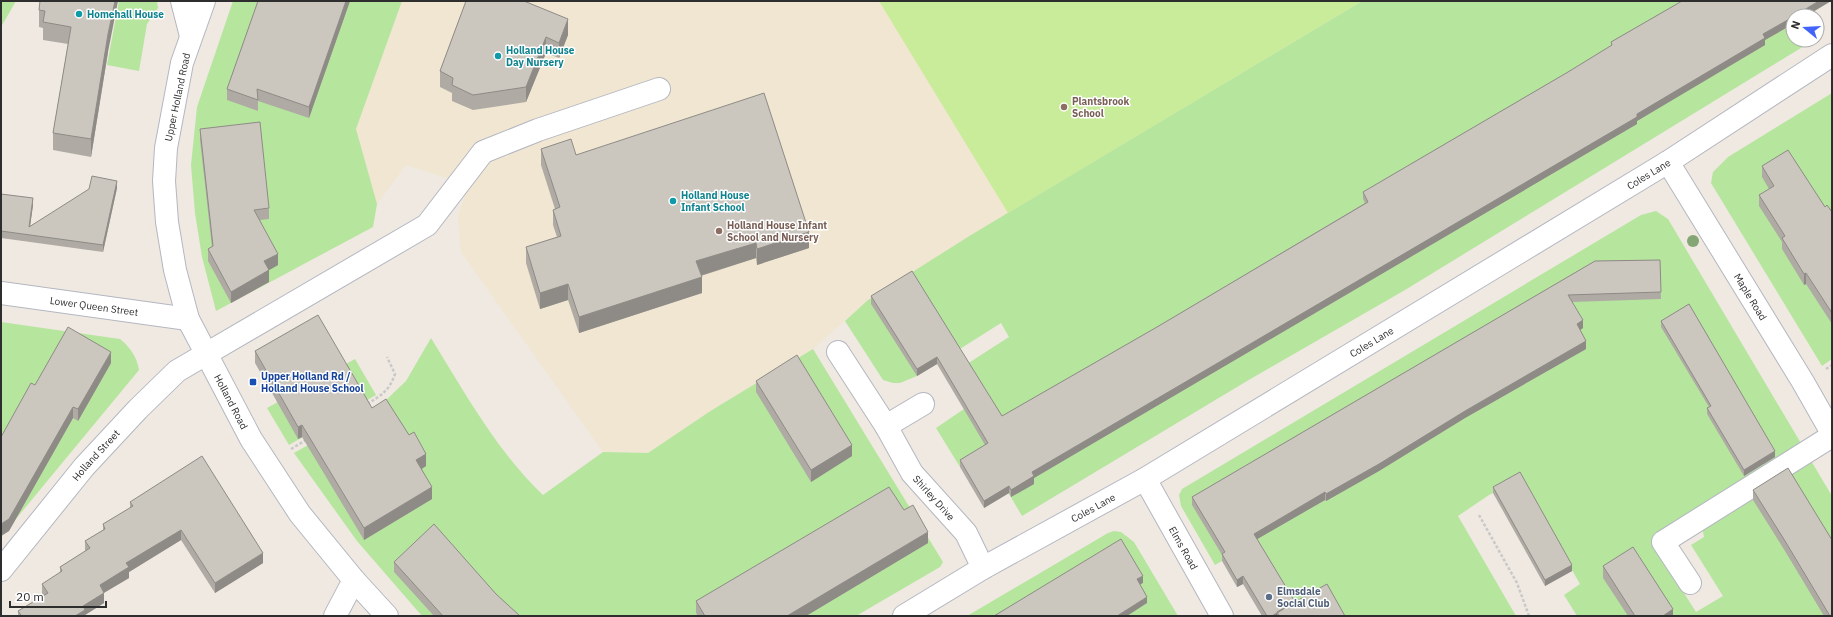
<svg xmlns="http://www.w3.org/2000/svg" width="1833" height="617" font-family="'IBM Plex Sans',sans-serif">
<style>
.education{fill:#f0e6d1}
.grass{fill:#b6e59e}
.pitch{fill:#c9ec9a}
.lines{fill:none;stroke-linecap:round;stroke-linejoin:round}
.minor-casing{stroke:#b4b7c1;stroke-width:24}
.path{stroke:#c9c9c9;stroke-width:2.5;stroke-dasharray:3 2;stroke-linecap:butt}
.minor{stroke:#fff;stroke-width:22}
.tree{fill:#84a574}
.wall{fill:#afaba4}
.shaded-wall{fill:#8e8b86}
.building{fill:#cbc7bf;stroke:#8e8b86}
.culture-dot{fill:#0f9aa8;stroke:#fff;stroke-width:1.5}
.education-dot{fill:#8d6e63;stroke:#fff;stroke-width:1.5}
.transit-dot{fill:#1a4fb4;stroke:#fff;stroke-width:1.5}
.service-dot{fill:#5c6f8a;stroke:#fff;stroke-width:1.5}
.labels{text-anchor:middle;stroke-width:3;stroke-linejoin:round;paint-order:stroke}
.culture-label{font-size:10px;font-weight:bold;fill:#0d838f;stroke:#fff;text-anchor:start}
.street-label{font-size:10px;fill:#2e2e2e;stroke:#fff}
.education-label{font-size:10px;font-weight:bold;fill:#785e54;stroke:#fff;text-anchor:start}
.transit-label{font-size:10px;font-weight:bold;fill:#164399;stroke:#fff;text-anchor:start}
.service-label{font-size:10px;font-weight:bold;fill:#4e5e75;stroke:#fff;text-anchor:start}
</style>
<rect width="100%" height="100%" fill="#efe9e1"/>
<path class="education" d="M402,1H1362L1008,213L868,300L813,349L712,410L648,453L603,452L461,252L458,217L468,185L406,165L377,204L356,129Z"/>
<path class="grass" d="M1,1H16L1,27Z
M119,1H157L158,8L147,24L139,71L107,65Z
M233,1H402L356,129L377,204L373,227L216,311L202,257L195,213L191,165L197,107Z
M1362,1H1804L1813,16H1793V40H1814L1405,290L1247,381L1022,516L985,453L960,467L936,428L964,409L967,364L1009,337L1001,323L917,376L900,383H893L883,380L845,321L868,300L971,235Z
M1832,93V359L1822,366L1711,183L1713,172L1728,157Z
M1656,211L1668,219L1802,445L1651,541L1696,612L1723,596L1691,545L1704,537L1702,527L1810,459L1832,496V616H1577L1564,595L1580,584L1520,479L1489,495L1458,516L1516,616H1286L1298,608L1258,540L1215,565L1181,506L1179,495L1182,489L1641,215Z
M1,322L120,339C130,347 137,357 139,370L1,537Z
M431,338C465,393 496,450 543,495L603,452L648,453L712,410L813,349L943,562L940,567L856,616H422L357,541L294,453L385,401L406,381Z
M355,359L376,395L289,445L267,408Z
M1114,531L1121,532L1134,542L1178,616H967L1108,533Z"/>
<path class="pitch" d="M879,1H1362L1008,213Z"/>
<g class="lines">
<defs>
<g id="minor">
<path d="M182,1L191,36"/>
<path id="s1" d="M204,1L182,63L166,148L164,181L167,222L175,270L188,319L251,439L300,514L354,580L387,616"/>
<path id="s2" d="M1668,162L1803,382L1832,433"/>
<path id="s3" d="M1,293L188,319"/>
<path id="s4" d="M838,352L886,426L912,473L966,533L983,568"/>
<path d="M886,426L923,404"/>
<path id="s5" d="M1145,479L1222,616"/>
<path id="s6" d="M1,570L84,467L138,409L177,371L427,225L483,152L538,130L659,89"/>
<path d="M1690,583L1663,542L1832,436"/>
<path d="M335,616L354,580"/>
<path id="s7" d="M904,616L983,568L1145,479L1668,162L1832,55"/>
</g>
</defs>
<use href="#minor" class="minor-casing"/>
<path class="path" d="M1826,369L1832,365
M367,404C382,395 389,391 395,374L387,357
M291,449L306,440
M1479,515L1517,583L1529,616"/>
<use href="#minor" class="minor"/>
</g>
<circle class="tree" cx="1693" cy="241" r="6"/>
<path class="wall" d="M40,1L108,52L91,157L53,150V133L68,44L43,40V28L39,27V10Z
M258,1H350L309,118L258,101V111L227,100V89Z
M466,1L568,35L559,58L546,53L526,102L473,110L452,101V93L440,87V71Z
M1682,1H1831L1806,16H1793V24L1765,40V45L1637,121V124L1034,478V484L1011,497L1009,493L984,508L960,467V460L985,445L937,364L917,376L871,304V296L1002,416L1157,327L1365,203L1363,199V192L1568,72L1611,46V42Z
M200,129L269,208V219L260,220L278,265L269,270V282L231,303L208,261V249L212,247L200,140Z
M541,149L576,155L809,248L757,265L756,258L701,276L702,293L579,333L568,300L540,309L526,263V247L557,237L553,225V210L555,209L541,165Z
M1762,166L1825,207L1832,212V324L1806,284L1804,285L1782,249V242L1759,206V195L1769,189L1762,177Z
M117,188L103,252L1,238V194L33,205L30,226Z
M1660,260L1661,299L1572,302L1583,328L1580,330L1586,349L1465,418L1379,471L1326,501L1325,500L1257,539L1295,602L1345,616H1262L1243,584L1237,587L1222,561V555L1192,505V497L1595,261Z
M1661,321L1775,457L1744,476L1707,414V408L1709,407L1661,327Z
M255,351L372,408L426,466L422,469L432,499L364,540L302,437L298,439L255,363Z
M111,363L78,421L73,418L9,531L1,536V437L35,385Z
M756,381L852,456L811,482L756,392Z
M1493,487L1572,571L1545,586L1493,493Z
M1753,490L1832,540V616H1824L1785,551L1753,500Z
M130,502L263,563L215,593L181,540L129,572V578L104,593V603L85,615V616H18V611L43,596L42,594V584L60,573V567L85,551V541L103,530V524L130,508Z
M904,510L928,543L806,616H698L696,613V601Z
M394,562L496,594L520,616H434L394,572Z
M1603,566L1673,616H1628L1603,578Z"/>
<path class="shaded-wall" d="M115,1H118L108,52L91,157V139L108,34Z
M346,1H350L309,118V107Z
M1819,1H1831L1806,16H1794Z
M1793,17V24L1765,40V45L1637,121V124L1034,478V484L1011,497V490L1032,472L1637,114L1763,34Z
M568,19V35L559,58V43Z
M546,37V53L526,102V87Z
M117,181V188L103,252V245Z
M33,198V205L29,234V227Z
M809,232V248L757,265V249Z
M756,243V258L696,277V261Z
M278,254V265L264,273V261Z
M269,270V282L231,303V292Z
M1806,273V284L1804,285V274Z
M702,277V293L579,333V317Z
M568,284V300L540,309V293Z
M1583,320V328L1577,332V324Z
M1586,341V349L1465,418L1379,471L1326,501V494L1465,411Z
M111,352V363L78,421V409Z
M937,357V364L917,376V369Z
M73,407V418L9,531L1,536V524Z
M302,425V437L298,439V427Z
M852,445V456L811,482V470Z
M1775,451V457L1744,476V470Z
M426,454V466L416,472V460Z
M1009,486V493L984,508V501Z
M432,487V499L364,540V528Z
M1325,492V500L1254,541V534Z
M181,530V540L129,572V578L100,595L104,593V603L85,615V616H75L83,606L100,585L126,563Z
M928,532V543L806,616H787Z
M263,553V563L215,593V583Z
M1572,565V571L1545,586V580Z
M1143,576V583L1137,586V579Z
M1243,576V584L1237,587V580Z
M1147,597V603L1127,616H1117Z
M1673,609V616H1663Z
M1277,613V616H1272Z"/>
<path class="building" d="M40,1H115L108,34L91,139L53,133L71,27L43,22L45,11L39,10Z
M258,1H346L309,107L257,89L258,100L227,89Z
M466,1H524L568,19L559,43L546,37L526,87L473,95L452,85L453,78L440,71Z
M1682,1H1819L1794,16H1793V17L1763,34L1765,38L1637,114V117L1032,472L1034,476L1011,490L1009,486L984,501L960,460L988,443L937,357L917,369L871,296L912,271L1002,416L1157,327L1368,202L1363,192L1568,72L1612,45L1611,42Z
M764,93L809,232L757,249L756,243L696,261L702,277L579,317L568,284L540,293L526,247L561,236L553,210L560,207L541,149L571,139L576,155Z
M260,122L269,208L254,210L278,254L264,261L269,270L231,292L208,249L213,246L200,129Z
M1788,150L1825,207L1827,205L1832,212V313L1806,273L1804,274L1782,238L1785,236L1759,195L1774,186L1762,166Z
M92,176L117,181L103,245L1,231V194L33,198L29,227L89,189Z
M1660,260L1661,292L1568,295L1583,320L1577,324L1586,341L1465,411L1379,464L1326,494L1325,492L1254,534L1295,602L1272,616H1267L1243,576L1237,580L1222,554L1225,552L1192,497L1595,261Z
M1689,304L1775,451L1744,470L1707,408L1711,406L1661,321Z
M318,315L372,408L386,399L409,435L414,432L426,454L416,460L432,487L364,528L302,425L298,427L255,351Z
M68,327L111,352L78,409L73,407L9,519L1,524V437L31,383L35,385Z
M797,355L852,445L811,470L756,381Z
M202,456L263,553L215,583L181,530L126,563L129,567L100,585L104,593L83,606L85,610L75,616H20L21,615L18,611L48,593L42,584L62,571L60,567L90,548L85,541L105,529L103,524L133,506L130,502Z
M1788,468L1832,540V616H1830L1785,541L1753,490Z
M1520,472L1572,565L1545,580L1493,487Z
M889,487L904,510L913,505L928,532L787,616H705L696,601Z
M434,524L496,594L520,616H443L394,562Z
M1121,539L1143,576L1137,579L1147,597L1117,616H994Z
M1633,547L1673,609L1663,616H1635L1603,566Z
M1327,584L1345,616H1279L1277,612Z"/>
<g class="culture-dot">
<circle cx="79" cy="14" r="4"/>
<circle cx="498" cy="56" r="4"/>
<circle cx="673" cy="201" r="4"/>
</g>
<g class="education-dot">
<circle cx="1064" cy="107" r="4"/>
<circle cx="719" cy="231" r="4"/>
</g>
<rect class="transit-dot" x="249" y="378" width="8" height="8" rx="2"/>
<circle class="service-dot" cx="1269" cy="597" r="4"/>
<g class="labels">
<g class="culture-label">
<text x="87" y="18">Homehall House</text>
<text x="506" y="54">Holland House<tspan x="506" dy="12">Day Nursery</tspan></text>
<text x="681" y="199">Holland House<tspan x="681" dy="12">Infant School</tspan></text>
</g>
<g class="street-label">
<text transform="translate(177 97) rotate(-78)" y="4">Upper Holland Road</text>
<text dy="4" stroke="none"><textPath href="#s7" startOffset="866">Coles Lane</textPath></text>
<text dy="4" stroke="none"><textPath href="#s2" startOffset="158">Maple Road</textPath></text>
<text dy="4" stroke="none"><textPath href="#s3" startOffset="94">Lower Queen Street</textPath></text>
<text dy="4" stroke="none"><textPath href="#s7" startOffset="542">Coles Lane</textPath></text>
<text dy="4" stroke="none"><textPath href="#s1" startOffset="419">Holland Road</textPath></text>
<text dy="4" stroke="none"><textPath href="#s6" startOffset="149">Holland Street</textPath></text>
<text dy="4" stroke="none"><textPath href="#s4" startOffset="175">Shirley Drive</textPath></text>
<text dy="4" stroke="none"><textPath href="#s7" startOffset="218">Coles Lane</textPath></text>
<text dy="4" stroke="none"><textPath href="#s5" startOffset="79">Elms Road</textPath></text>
</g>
<g class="education-label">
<text x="1072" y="105">Plantsbrook<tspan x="1072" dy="12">School</tspan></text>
<text x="727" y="229">Holland House Infant<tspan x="727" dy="12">School and Nursery</tspan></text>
</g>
<g class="transit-label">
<text x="261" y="380">Upper Holland Rd /<tspan x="261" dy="12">Holland House School</tspan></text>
</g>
<g class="service-label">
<text x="1277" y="595">Elmsdale<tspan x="1277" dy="12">Social Club</tspan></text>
</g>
</g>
<rect width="1833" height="617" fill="none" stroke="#2e2e2e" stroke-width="4"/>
<g transform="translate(1805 28) rotate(288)"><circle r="19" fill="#ffffff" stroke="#ababab"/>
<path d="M0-3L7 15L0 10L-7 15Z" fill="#4264fb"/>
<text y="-6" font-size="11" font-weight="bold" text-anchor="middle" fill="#2e2e2e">N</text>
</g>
<path d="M10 601v6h96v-6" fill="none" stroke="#2e2e2e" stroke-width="2"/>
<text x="16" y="601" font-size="12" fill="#2e2e2e" stroke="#ffffff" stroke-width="3" paint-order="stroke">20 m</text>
</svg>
